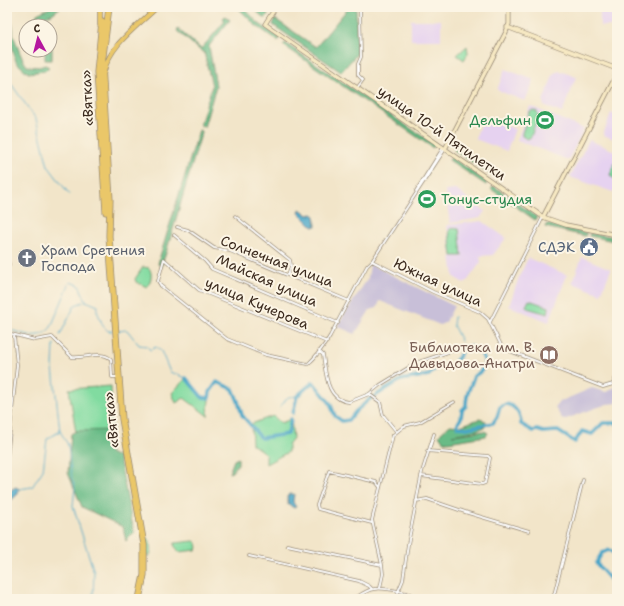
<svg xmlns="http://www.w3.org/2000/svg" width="624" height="606" font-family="'Shantell Sans',sans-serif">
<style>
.built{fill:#e6d2f0}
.industrial{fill:#c8bfd8}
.green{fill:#81dba0;stroke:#5e825f}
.forest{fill:#68bb86;stroke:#527252}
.water{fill:#49a6c8;stroke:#426873}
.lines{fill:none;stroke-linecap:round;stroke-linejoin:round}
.stream{stroke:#49a6c8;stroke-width:1}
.river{stroke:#49a6c8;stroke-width:3.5}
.street-casing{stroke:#968874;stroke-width:3.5}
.secondary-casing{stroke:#968874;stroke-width:5}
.primary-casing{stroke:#968874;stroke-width:5.5}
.highway-casing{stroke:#968874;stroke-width:7}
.street{stroke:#fff;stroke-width:2}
.secondary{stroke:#f7e9c3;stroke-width:3.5}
.primary{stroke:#eac769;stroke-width:4}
.highway{stroke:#eac769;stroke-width:5.5}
.labels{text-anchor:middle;stroke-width:4;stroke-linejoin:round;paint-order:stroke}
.street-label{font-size:14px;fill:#3b2a1e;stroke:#fcf5e5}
.leisure-label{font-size:14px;fill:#27864d;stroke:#fcf5e5;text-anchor:end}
.service-label{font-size:14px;fill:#4e5e75;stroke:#fcf5e5;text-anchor:end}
.worship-label{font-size:14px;fill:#5b616d;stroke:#fcf5e5;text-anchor:start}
.education-label{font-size:14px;fill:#785e54;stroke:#fcf5e5;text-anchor:end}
</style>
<rect width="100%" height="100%" fill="#fcf5e5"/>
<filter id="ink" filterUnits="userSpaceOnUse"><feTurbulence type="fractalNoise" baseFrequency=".025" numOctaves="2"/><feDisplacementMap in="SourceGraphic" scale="8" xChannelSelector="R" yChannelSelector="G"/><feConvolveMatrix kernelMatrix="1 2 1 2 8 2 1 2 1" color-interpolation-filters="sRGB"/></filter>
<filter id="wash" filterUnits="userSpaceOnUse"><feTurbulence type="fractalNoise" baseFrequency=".012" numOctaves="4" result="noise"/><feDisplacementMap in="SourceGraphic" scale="16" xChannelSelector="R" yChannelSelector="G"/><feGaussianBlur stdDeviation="0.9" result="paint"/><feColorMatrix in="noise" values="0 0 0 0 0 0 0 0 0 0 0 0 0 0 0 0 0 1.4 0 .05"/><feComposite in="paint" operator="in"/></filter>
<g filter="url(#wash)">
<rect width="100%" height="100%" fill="#f2e5c9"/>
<path class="built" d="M586,7H617V26H600V10L586,9Z
M411,20H441V40H411Z
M505,69L534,80L525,101L497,90Z
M560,71L576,77L562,113L544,106L543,101L554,73Z
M530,106L584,129L568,160L517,140Z
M611,113L617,116V140L603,135Z
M483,117L515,129L507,151L475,139Z
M589,140L617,152L616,193L570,177Z
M456,190L485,211L480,218L450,223L445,191Z
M482,221L506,238L493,255L480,256L481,262L465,284L454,277L447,225Z
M582,257L611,269L601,294L572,283Z
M528,258L567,275L549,322L509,306L519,277Z"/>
<path class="industrial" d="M370,264L454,306L446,322L440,325L380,301L377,308L370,310L355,334L337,326L368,278Z
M617,386V403L607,404L563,420L555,408L559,402L592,388L606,392Z"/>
<path class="green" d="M467,46L468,53L464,60L457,55Z
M533,110L537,111L538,115L531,137L527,139L522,136V133L529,112Z
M617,157V179H615L610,175Z
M451,228L459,229L462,256H452L449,231Z
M143,267L149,268C153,274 151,281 147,287L136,282L135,279Z
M529,300L549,307L548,314L527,308L526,306Z
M186,378L202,397L209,398L208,416L184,398L176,403L172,393Z
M111,386L112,430L87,502L69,389Z
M273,416L281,423L291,419L293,438L288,445V452L266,464V454L252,444L251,424Z
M148,538L150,541L151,553L149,557L146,555L145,541Z
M194,541L197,543L198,548L196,550L179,552L174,545L175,543Z"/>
<path class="forest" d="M51,7H61L52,14L44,17L43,20L47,26H37L35,19L37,14Z
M237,7H243L258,23L280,38L278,41L255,25Z
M252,7H262L268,14L265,19Z
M349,7H356L357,54L341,72L273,25L275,19L316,47Z
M225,16L230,20L209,46L216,86L204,127L200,125L212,86L204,52L201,51L177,31L178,29L201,49L225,21L223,18Z
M7,18C15,23 12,29 14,37C17,45 22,60 27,66L39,67L45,65L49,67L45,71L28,73L16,62L12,46L8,41Z
M50,30L52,32V60H45V50H50Z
M285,43L435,145L433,148L283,45Z
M199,130L202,131L165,256L161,266L158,264L160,256Z
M456,147L494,174L493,176L454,150Z
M451,157L487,182L486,185L449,160Z
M494,186L537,217L535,220L491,189Z
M547,224L587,233L585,236L545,227Z
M590,233L615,237L614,241L589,236Z
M479,419L486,421L485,427L478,430L452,435L484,431L488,433L486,436L448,442L443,441L439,435L450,425L460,426Z
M112,430L109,453L119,457L134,532L126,541L123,527L82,507L68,473L71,434L76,431Z
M238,458V464L232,472L229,473L234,460Z"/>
<path class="water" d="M300,209L308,215L312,214L315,216L316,226L313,227L299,213Z
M16,487L19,489L18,494L7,504C7,495 7,491 16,487Z
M289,494H294L293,502L296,507L294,508L288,504L287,497Z"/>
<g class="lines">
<path class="stream" d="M7,78L36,119L48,166L69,194
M454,317L453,325L461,341
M7,329C23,333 39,342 51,327L70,282L79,285L86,301L98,306L97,311L103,326L108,331H112
M118,331L127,330L139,345L147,346L150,350L156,347L161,351L170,372L186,378
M60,335L75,305L86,301
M462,344L465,347
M280,407L288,397L297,396
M60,431L68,445L72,479L75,486L73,506L94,572L93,599
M19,489L32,487L43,470L47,439L60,431L53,368L54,344"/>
<path class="river" d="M186,378L202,397L209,398L210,392L217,382L233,389L238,401L242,415L261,438L288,434L291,419
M375,396L401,380L429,375L435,369L451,366L459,357L462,349L469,346C486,352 491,367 474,376C470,390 466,391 466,406L462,410L461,418L457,425L458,427L467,428L493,423L497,417L500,407L506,404C515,405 521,415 521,424L533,431L537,430L543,432L558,431L575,442L582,431L592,434L603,423H617
M293,413L297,396L313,382L330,403L335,416L342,421L349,420L356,411L371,398
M617,555L609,550L602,553L596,563L617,587"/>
</g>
</g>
<g filter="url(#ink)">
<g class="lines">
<defs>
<path id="street" d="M357,88L363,80L358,75V64L361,57L360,7
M416,191L443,148
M235,216L290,260L291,266L288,275
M177,227L188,230L214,248L230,251L349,301
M174,235L205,261L212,269L338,323
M7,257L9,265L7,271
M372,261L433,292L480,312L488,319L502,347L510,351L603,387L613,384L617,375
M490,322L543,217
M7,333L35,340L52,337L72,357C83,359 101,350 111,359L112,377H118
M327,342L199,290L164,259L158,281L161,286L227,339L266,355L308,364C317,356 324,346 330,336L367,266L372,261L445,149
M319,351L323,355C326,373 326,400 349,402L369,394L380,385L416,363L457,349
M369,394L380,402L383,415L396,431
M7,458L17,365L14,336
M421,476L482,484L485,483L490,458L488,456L427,451
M416,501L427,499L468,513L529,531
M372,523L318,509L317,505L329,471L376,482L379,486
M287,545L382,565
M249,556L359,581L369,586L372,589
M380,588L383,574L382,565L372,520L393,435L404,426L420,422L454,402
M398,592L403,580L408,544L422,472L434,434
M354,599C360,595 366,590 374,589C386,587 414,594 425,599
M553,599L583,480"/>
<path id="secondary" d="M276,7L265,24L543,217L566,225L617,235
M507,27L617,69
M445,149L506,32L509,24V7
M543,217L617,74"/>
<path id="primary" d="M100,25V7
M104,72C109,45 139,25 157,7"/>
<path id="highway" d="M109,7L102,64L110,200L109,236L122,419L144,545V575L139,599
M102,21L97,72L106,212"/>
</defs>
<use href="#street" class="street-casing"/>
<use href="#secondary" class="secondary-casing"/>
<use href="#primary" class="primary-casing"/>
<use href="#highway" class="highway-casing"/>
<use href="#street" class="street"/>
<use href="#secondary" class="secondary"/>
<use href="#primary" class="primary"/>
<use href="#highway" class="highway"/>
</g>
</g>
<defs>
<symbol id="stadium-disc" viewBox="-11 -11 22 22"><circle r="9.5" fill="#2e9e5b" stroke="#fcf5e5"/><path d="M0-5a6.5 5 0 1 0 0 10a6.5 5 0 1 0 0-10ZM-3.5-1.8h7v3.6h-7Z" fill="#fff"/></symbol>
<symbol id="civic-disc" viewBox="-11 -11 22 22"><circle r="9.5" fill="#5c6f8a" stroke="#fcf5e5"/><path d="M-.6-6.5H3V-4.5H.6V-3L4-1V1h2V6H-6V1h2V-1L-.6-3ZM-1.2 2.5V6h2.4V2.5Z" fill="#fff"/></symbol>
<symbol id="church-disc" viewBox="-11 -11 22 22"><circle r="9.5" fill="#6b7280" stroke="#fcf5e5"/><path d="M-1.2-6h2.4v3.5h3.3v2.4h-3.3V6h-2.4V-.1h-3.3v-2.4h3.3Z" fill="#fff"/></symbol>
<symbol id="library-disc" viewBox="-11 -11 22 22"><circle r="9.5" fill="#8d6e63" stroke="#fcf5e5"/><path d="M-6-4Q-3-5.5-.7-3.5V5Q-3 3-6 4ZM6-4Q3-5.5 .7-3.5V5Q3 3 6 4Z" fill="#fff"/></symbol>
</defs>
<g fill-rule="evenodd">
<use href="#stadium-disc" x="534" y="109" width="22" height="22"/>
<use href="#stadium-disc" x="416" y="188" width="22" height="22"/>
<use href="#civic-disc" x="578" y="236" width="22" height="22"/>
<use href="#church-disc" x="16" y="247" width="22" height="22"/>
<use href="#library-disc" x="538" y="344" width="22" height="22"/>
</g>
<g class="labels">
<g class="street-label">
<text transform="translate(87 98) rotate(-93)" y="5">«Вятка»</text>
<text transform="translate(442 133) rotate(35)" y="5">улица 10-й Пятилетки</text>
<text transform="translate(277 261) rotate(21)" y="5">Солнечная улица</text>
<text transform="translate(267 280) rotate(24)" y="5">Майская улица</text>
<text transform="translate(438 282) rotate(25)" y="5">Южная улица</text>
<text transform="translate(257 303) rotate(23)" y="5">улица Кучерова</text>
<text transform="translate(111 420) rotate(-96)" y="5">«Вятка»</text>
</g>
<g class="leisure-label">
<text x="531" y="125">Дельфин</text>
<text x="441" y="204" text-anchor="start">Тонус-студия</text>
</g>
<g class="service-label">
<text x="575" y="252">СДЭК</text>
</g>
<g class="worship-label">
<text x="41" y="255">Храм Сретения<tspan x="41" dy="16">Господа</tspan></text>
</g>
<g class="education-label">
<text x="535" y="352">Библиотека им. В.<tspan x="535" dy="16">Давыдова-Анатри</tspan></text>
</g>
</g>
<rect width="624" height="606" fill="none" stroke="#fcf5e5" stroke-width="24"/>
<g transform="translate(38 38) rotate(353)"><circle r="19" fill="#fcf5e5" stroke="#afa495"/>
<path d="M0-3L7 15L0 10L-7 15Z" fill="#b5179e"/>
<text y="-6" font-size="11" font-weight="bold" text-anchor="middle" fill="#3b2a1e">С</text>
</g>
</svg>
